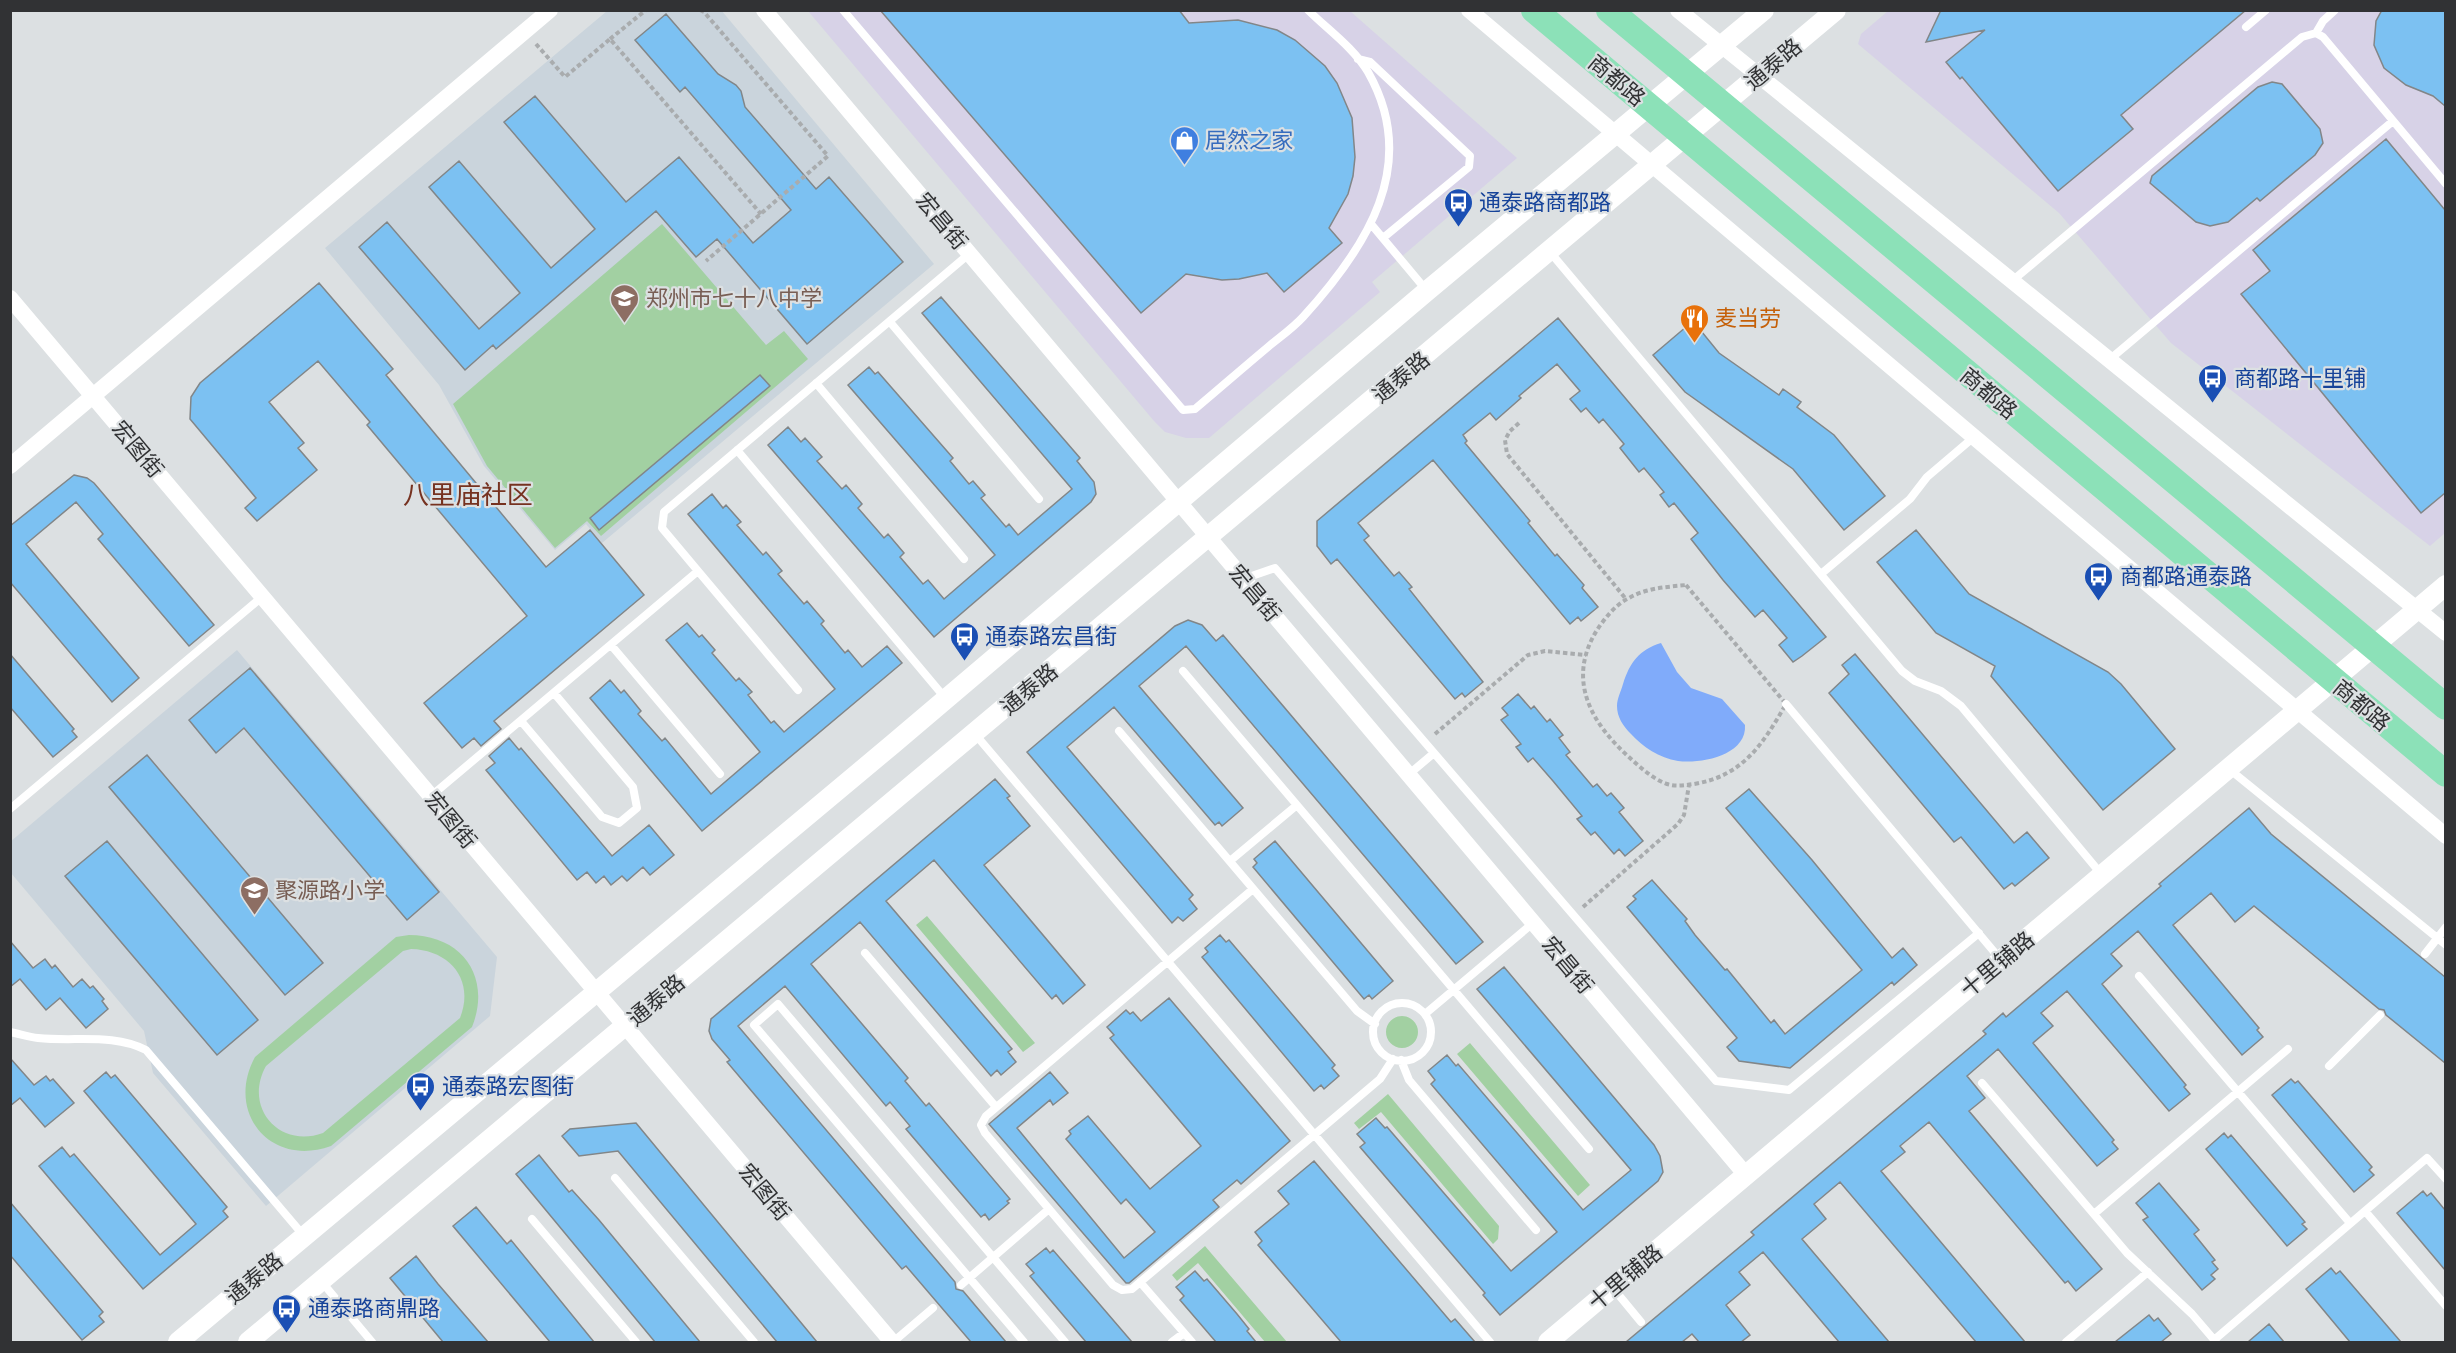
<svg xmlns="http://www.w3.org/2000/svg" width="2456" height="1353" font-family="Cabin,'Noto Sans SC',sans-serif">
<style>
.commercial{fill:#d7d2e7}
.built{fill:#cad4dc}
.green{fill:#a2d0a2;fill-rule:evenodd}
.water{fill:#80abfa}
.building{fill:#7cc1f2;stroke:#828688;stroke-width:1.5}
.lines{fill:none;stroke-linecap:round;stroke-linejoin:round}
.path{stroke:#a9acae;stroke-width:4;stroke-dasharray:4.5 3;stroke-linecap:butt}
.service{stroke:#fff;stroke-width:8}
.minor{stroke:#fff;stroke-width:16}
.tertiary{stroke:#fff;stroke-width:20}
.primary{stroke:#8ce1b8;stroke-width:26}
.labels{text-anchor:middle;stroke-width:4.5;stroke-linejoin:round;paint-order:stroke}
.street-label{font-size:22px;fill:#313234;stroke:#dce0e2}
.shop-label{font-size:22px;fill:#366cbe;stroke:#dce0e2;text-anchor:start}
.transit-label{font-size:22px;fill:#164399;stroke:#dce0e2;text-anchor:start}
.education-label{font-size:22px;fill:#785e54;stroke:#dce0e2;text-anchor:start}
.food-label{font-size:22px;fill:#c56008;stroke:#dce0e2;text-anchor:start}
.quarter-label{font-size:26px;fill:#763220;stroke:#dce0e2}
</style>
<rect width="100%" height="100%" fill="#dce0e2"/>
<path class="commercial" d="M808,11H1350L1517,158L1372,282L1380,292L1209,438H1186L1165,432L1154,421Z
M1888,11H2445V533L2430,546L2171,343L2059,213L1858,44L1861,34Z"/>
<path class="built" d="M721,10L934,264L602,543L586,524L555,550L484,466L439,385L325,248L607,11Z
M237,650L497,957L490,1016L266,1206L153,1073L144,1031L11,873L10,842Z"/>
<path class="green" d="M662,224L766,345L784,331L808,359L601,536L587,521L555,548L487,466L453,404Z
M927,916L1035,1043L1023,1052L916,925Z
M409,935C462,935 492,977 472,1027L331,1146C270,1168 225,1112 255,1057L396,937ZM411,949C450,950 475,980 460,1018L323,1133C279,1149 243,1107 266,1066L403,951Z
M1386 1032a16 16 0 1 1 32 0a16 16 0 1 1-32 0Z
M1470,1043L1590,1185L1578,1196L1457,1054Z
M1388,1094L1499,1226L1498,1239L1493,1244L1381,1112L1359,1129L1354,1123Z
M1205,1246L1287,1342H1265L1198,1263L1177,1281L1172,1275Z"/>
<path class="water" d="M1661,643L1677,672L1691,688L1722,699L1745,725C1747,755 1702,764 1678,761C1659,758 1643,747 1631,734C1623,726 1617,717 1617,706C1617,699 1621,691 1623,684C1630,662 1639,650 1661,643Z"/>
<path class="building" d="M880,10H1179L1189,23L1238,20L1277,30L1295,40L1325,66L1337,83L1352,118L1355,157L1353,176L1348,194L1329,228L1342,243L1284,292L1267,273L1239,279L1222,280L1186,274L1141,313Z
M1941,10H2246L2121,115L2133,129L2058,191L1962,77L1960,79L1946,62L1985,30L1926,42Z
M2382,10H2445V106L2433,96L2406,85L2384,68L2374,45L2376,21Z
M666,14L718,74L736,85L741,91L745,107L816,189L829,177L903,262L807,344L717,239L696,257L656,211L496,349L493,345L465,370L359,247L387,222L479,329L520,293L429,187L459,161L551,268L595,229L504,122L535,96L626,202L679,157L753,243L791,210L685,87L680,92L635,40Z
M2272,82L2282,84L2320,129L2323,143L2315,155L2260,201L2257,198L2228,222L2210,226L2196,222L2150,183L2152,176L2258,87Z
M2386,139L2445,210V493L2421,513L2241,294L2270,271L2253,250Z
M319,283L393,369L386,375L546,567L590,530L644,595L494,721L501,729L481,746L474,738L462,748L424,703L527,616L367,425L370,422L318,361L269,402L304,443L298,448L317,470L257,521L245,508L256,498L190,419L191,397L200,383Z
M941,297L1080,458L1077,461L1094,482L1096,494L1091,502L934,637L768,445L788,427L801,442L805,438L822,457L817,461L842,489L846,485L862,504L858,508L884,538L888,534L904,553L900,557L923,584L928,580L944,599L995,555L848,385L869,367L875,374L878,372L953,458L950,461L969,484L973,481L985,495L981,498L1006,527L1009,524L1018,535L1072,489L922,313Z
M1558,318L1826,637L1802,656L1793,662L1779,645L1787,638L1763,610L1755,617L1723,580L1691,539L1698,533L1674,503L1669,507L1660,495L1664,492L1644,468L1639,472L1620,448L1624,444L1603,419L1599,423L1586,408L1581,412L1570,399L1580,391L1557,364L1519,396L1521,398L1496,420L1490,413L1463,435L1467,441L1465,443L1530,521L1528,523L1555,556L1557,554L1584,585L1582,588L1598,607L1581,621L1578,617L1570,624L1433,460L1358,523L1369,536L1364,540L1394,576L1399,572L1412,587L1409,589L1483,682L1465,697L1462,693L1455,699L1337,559L1331,564L1317,546V521Z
M1693,321L1719,353L1779,395L1783,389L1801,402L1797,407L1834,435L1885,496L1844,530L1793,469L1685,392L1653,355Z
M760,375L770,386L599,530L590,518Z
M74,475L87,478L94,483L214,625L189,646L98,539L103,534L76,502L26,544L139,678L112,702L10,582V526Z
M712,494L723,508L726,505L741,522L737,525L763,555L766,552L782,571L778,574L804,604L807,601L824,621L821,624L845,653L848,650L862,667L887,646L902,663L702,831L590,698L610,680L621,693L624,690L641,711L638,714L662,741L665,738L711,794L760,752L666,640L687,623L699,637L702,635L715,650L712,653L736,681L739,678L752,692L748,695L771,723L774,721L784,732L835,689L688,514Z
M1916,530L1969,594L2108,672L2121,684L2175,749L2103,810L1991,676L1995,666L1936,633L1877,562Z
M1188,620L1202,625L1216,641L1223,635L1483,942L1456,964L1186,646L1139,686L1243,808L1222,826L1219,822L1215,825L1114,707L1067,747L1193,895L1189,899L1197,909L1183,921L1178,917L1172,923L1027,752L1175,626Z
M10,654L74,729L72,731L77,737L53,757L10,707Z
M1855,654L2014,843L2027,832L2049,858L2015,886L2012,883L2004,889L1961,837L1954,842L1829,693L1849,674L1842,665Z
M250,668L439,892L407,920L244,728L216,753L189,720Z
M1518,694L1531,709L1534,706L1547,722L1550,719L1563,735L1559,738L1570,752L1566,755L1593,787L1597,784L1607,796L1611,793L1624,808L1619,812L1643,841L1625,856L1619,849L1614,854L1595,832L1591,835L1577,819L1582,816L1553,781L1533,758L1528,762L1516,747L1521,744L1501,720L1508,715L1502,708Z
M509,738L519,750L521,748L612,856L649,825L674,855L650,875L643,867L627,881L622,876L611,885L604,876L596,883L587,872L577,880L486,770L495,763L489,756Z
M147,755L323,963L285,995L109,787Z
M995,779L1010,796L1007,798L1030,826L984,865L1085,985L1063,1004L1056,995L1052,999L934,860L886,901L1012,1049L1008,1052L1016,1062L1001,1075L997,1070L991,1076L860,922L811,964L908,1078L905,1081L926,1106L929,1103L1010,1199L1007,1201L1009,1203L989,1220L985,1214L981,1217L906,1129L910,1126L890,1102L886,1106L785,986L738,1026L955,1282L956,1289L963,1291L1006,1342H971L906,1266L902,1269L727,1062L730,1060L712,1039L709,1031L711,1019Z
M1749,789L1812,860L1892,958L1903,948L1917,965L1894,985L1892,982L1790,1068L1739,1061L1727,1047L1737,1038L1627,907L1636,899L1633,896L1652,880L1687,919L1685,921L1695,935L1725,970L1727,969L1771,1023L1774,1020L1785,1034L1862,970L1726,808Z
M2249,808L2271,834L2445,977V1063L2386,1015L2384,1010L2379,1009L2254,906L2235,922L2211,893L2173,925L2259,1028L2257,1030L2263,1037L2242,1055L2138,931L2111,954L2122,966L2102,984L2186,1085L2184,1087L2190,1094L2169,1111L2067,991L2041,1013L2053,1026L2033,1043L2114,1140L2112,1142L2118,1149L2097,1166L1998,1049L1967,1076L1985,1098L1969,1111L2102,1269L2076,1291L2068,1281L2065,1283L1929,1122L1900,1146L1905,1152L1881,1171L2025,1342H1976L1840,1182L1814,1204L1826,1219L1802,1239L1889,1342H1839L1763,1252L1739,1272L1750,1285L1726,1305L1750,1335L1741,1342H1699L1692,1334L1682,1342H1626L1754,1235L1751,1232L1986,1034L1983,1031L2003,1013L2006,1017L2161,886L2159,884Z
M107,841L258,1020L217,1055L65,876Z
M1275,841L1393,981L1372,999L1369,995L1364,999L1253,867L1257,863L1254,859Z
M1220,935L1226,942L1229,940L1335,1065L1332,1068L1339,1076L1324,1089L1321,1085L1314,1091L1202,957L1208,952L1205,948Z
M10,941L33,968L45,959L52,968L55,965L73,987L82,979L90,988L93,986L104,999L102,1001L108,1009L86,1028L60,998L46,1010L20,979L10,987Z
M1504,967L1654,1145L1660,1156L1663,1172L1658,1181L1500,1315L1483,1295L1485,1293L1360,1147L1365,1143L1357,1134L1376,1118L1385,1128L1387,1127L1511,1271L1557,1232L1431,1084L1435,1080L1428,1071L1447,1055L1456,1066L1458,1064L1583,1210L1631,1170L1477,989Z
M1169,998L1290,1141L1241,1184L1237,1180L1213,1200L1219,1207L1129,1283H1126L989,1124L1050,1072L1068,1093L1053,1105L1050,1100L1017,1128L1124,1258L1155,1232L1126,1199L1121,1204L1066,1139L1071,1134L1069,1131L1088,1116L1150,1189L1201,1146L1110,1038L1114,1035L1107,1027L1126,1010L1130,1014L1133,1012L1141,1021Z
M10,1058L34,1085L46,1076L50,1081L53,1079L74,1103L45,1127L20,1098L10,1106Z
M106,1072L111,1078L115,1075L227,1207L223,1211L228,1217L143,1289L39,1166L62,1147L70,1157L74,1154L160,1255L196,1224L84,1091Z
M2291,1079L2295,1083L2298,1081L2372,1167L2369,1170L2374,1175L2354,1192L2272,1095Z
M636,1123L817,1342H777L618,1151L579,1156L562,1136L570,1129Z
M2224,1133L2228,1138L2231,1135L2305,1222L2302,1224L2307,1229L2287,1246L2206,1149Z
M539,1155L569,1192L572,1190L599,1220L700,1342H655L516,1174Z
M1314,1161L1451,1322L1455,1319L1475,1342H1341L1258,1245L1262,1241L1255,1232L1289,1204L1278,1191Z
M2159,1183L2199,1230L2194,1234L2215,1260L2212,1262L2218,1269L2211,1275L2215,1279L2202,1290L2143,1220L2148,1217L2136,1203Z
M2423,1191L2427,1196L2431,1193L2445,1210V1270L2397,1213Z
M10,1202L103,1312L99,1316L104,1322L82,1340L10,1255Z
M476,1207L507,1244L511,1240L594,1342H550L453,1226Z
M1046,1248L1050,1253L1053,1250L1132,1342H1086L1030,1276L1034,1273L1026,1264Z
M416,1256L438,1284L488,1342H443L390,1278Z
M2331,1268L2336,1274L2340,1271L2401,1342H2350L2306,1289Z
M1195,1271L1204,1281L1207,1279L1237,1314L1249,1329L1247,1331L1256,1342H1216L1180,1300L1184,1296L1176,1287Z
M2149,1315L2154,1321L2158,1318L2171,1334L2161,1342H2115Z
M2269,1324L2284,1342H2248Z"/>
<g class="lines">
<path class="path" d="M700,10L704,12L828,156L706,261
M610,39L646,10
M536,44L565,77L610,39L761,214
M1519,423L1510,431L1505,440L1507,454L1626,599
M1686,585L1786,704C1763,744 1743,776 1694,784C1685,785 1676,787 1667,784C1653,779 1641,768 1630,758C1591,723 1566,680 1597,630C1605,618 1616,604 1629,598C1646,588 1667,587 1686,585Z
M1435,734L1528,655L1545,651L1586,655
M1583,907L1678,824L1684,815L1689,785"/>
<path class="service" d="M843,10L1183,410L1195,409C1220,388 1244,367 1268,347C1280,337 1293,328 1303,317C1366,248 1421,165 1368,72C1353,47 1328,30 1308,10
M2246,27L2266,10
M2316,33L2323,21L2335,10
M1358,59L1370,62L1470,156L1469,167L1383,238
M1371,224L1427,291
M1550,252L1902,671L1915,681L1941,691L1961,706L2102,875
M2012,281L2302,37L2316,33L2323,37L2446,184
M890,322L1039,499
M2109,360L2393,121
M816,383L964,559
M737,450L946,699
M698,571L798,690
M1821,574L1910,499L1927,477L1974,437
M1243,579L1275,568L1716,1081L1789,1090L1979,933
M611,645L720,774
M1183,671L1589,1149
M1786,704L2001,960
M521,721L602,817L619,823L637,808L633,787L554,693
M1119,731L1357,1011L1375,1024
M975,734L1490,1342
M2229,769L2446,945
M1408,775L1434,753
M431,796L698,571L662,528L664,512L969,254
M10,809L262,597
M1230,861L1297,805
M1253,889L986,1116L981,1125L985,1133L1113,1285L1122,1290L1132,1289L1380,1079L1393,1059
M865,953L996,1107
M2425,954L2446,927
M2139,976L2350,1223
M1373 1032a29 29 0 1 1 58 0a29 29 0 1 1-58 0Z
M1425,1014L1533,923
M10,1032C20,1034 29,1037 38,1038C75,1042 113,1033 146,1050L304,1236
M1401,1060L1409,1080L1536,1230
M2329,1066L2380,1015
M1982,1083L2127,1253L2192,1314L2216,1342
M615,1178L754,1342
M2365,1211L2446,1306
M2094,1214L2288,1049
M532,1219L636,1342
M321,1281L372,1342
M1140,1282L1192,1342
M961,1285L1049,1209
M1613,1288L1641,1322
M2214,1340L2427,1158L2446,1179
M893,1342L933,1308
M1024,1342L754,1025L778,1004L1065,1342
M1172,1342L1184,1333
M2066,1342L2148,1272"/>
<path class="minor" d="M764,10L1746,1175
M1469,10L2446,836
M1678,10L2446,633
M10,298L892,1342
M10,466L550,10"/>
<path class="tertiary" d="M178,1342L893,744L1427,291L1764,10
M248,1342L1836,10
M1548,1342L2446,585"/>
<path class="primary" d="M1534,10L2446,774
M1609,10L2446,707"/>
</g>
<defs>
<symbol id="shop-pin" viewBox="-11 -11 22 30"><path d="M0 17L-7.5 6A9.5 9.5 0 1 1 7.5 6Z" fill="#3f7fe0" stroke="#dce0e2"/><path d="M-5-2.5h2.3a2.7 3.5 0 0 1 5.4 0H5L5.5 6h-11ZM-1.5-2.5h3a1.5 2.3 0 0 0-3 0Z" fill="#fff"/></symbol>
<symbol id="bus-pin" viewBox="-11 -11 22 30"><path d="M0 17L-7.5 6A9.5 9.5 0 1 1 7.5 6Z" fill="#1a4fb4" stroke="#dce0e2"/><path d="M-5-6H5V4H4V6H2V4H-2V6H-4V4H-5ZM-3.5-4V0h7V-4ZM-3.5 1.2v1.5H-2V1.2ZM2 1.2v1.5H3.5V1.2Z" fill="#fff"/></symbol>
<symbol id="school-pin" viewBox="-11 -11 22 30"><path d="M0 17L-7.5 6A9.5 9.5 0 1 1 7.5 6Z" fill="#8d6e63" stroke="#dce0e2"/><path d="M0-5L7-2L0 1L-7-2ZM-4 1L0 2.5L4 1V4Q0 6-4 4Z" fill="#fff"/></symbol>
<symbol id="restaurant-pin" viewBox="-11 -11 22 30"><path d="M0 17L-7.5 6A9.5 9.5 0 1 1 7.5 6Z" fill="#e8710a" stroke="#dce0e2"/><path d="M-5-6h1v4h1v-4h1v4h1v-4h1v5L-1.5 .5V6h-2V.5L-5-1ZM5-6V6H3V1.5H1.5Q1.5-4 5-6Z" fill="#fff"/></symbol>
</defs>
<g fill-rule="evenodd">
<use href="#shop-pin" x="1168" y="124" width="33" height="45"/>
<use href="#bus-pin" x="1442" y="186" width="33" height="45"/>
<use href="#school-pin" x="608" y="282" width="33" height="45"/>
<use href="#restaurant-pin" x="1678" y="302" width="33" height="45"/>
<use href="#bus-pin" x="2196" y="362" width="33" height="45"/>
<use href="#bus-pin" x="2082" y="560" width="33" height="45"/>
<use href="#bus-pin" x="948" y="620" width="33" height="45"/>
<use href="#school-pin" x="238" y="874" width="33" height="45"/>
<use href="#bus-pin" x="404" y="1070" width="33" height="45"/>
<use href="#bus-pin" x="270" y="1292" width="33" height="45"/>
</g>
<g class="labels">
<g class="street-label">
<text transform="translate(1773 64) rotate(-40)" y="8">通泰路</text>
<text transform="translate(1617 80) rotate(40)" y="8">商都路</text>
<text transform="translate(942 221) rotate(50)" y="8">宏昌街</text>
<text transform="translate(1401 377) rotate(-40)" y="8">通泰路</text>
<text transform="translate(1989 393) rotate(40)" y="8">商都路</text>
<text transform="translate(138 449) rotate(50)" y="8">宏图街</text>
<text transform="translate(1255 593) rotate(50)" y="8">宏昌街</text>
<text transform="translate(1029 689) rotate(-40)" y="8">通泰路</text>
<text transform="translate(2362 705) rotate(40)" y="8">商都路</text>
<text transform="translate(451 820) rotate(50)" y="8">宏图街</text>
<text transform="translate(1997 964) rotate(-40)" y="8">十里铺路</text>
<text transform="translate(1568 965) rotate(50)" y="8">宏昌街</text>
<text transform="translate(656 1000) rotate(-40)" y="8">通泰路</text>
<text transform="translate(765 1192) rotate(50)" y="8">宏图街</text>
<text transform="translate(1625 1277) rotate(-40)" y="8">十里铺路</text>
<text transform="translate(254 1278) rotate(-40)" y="8">通泰路</text>
</g>
<g class="shop-label">
<text x="1205" y="148">居然之家</text>
</g>
<g class="transit-label">
<text x="1479" y="210">通泰路商都路</text>
<text x="2234" y="386">商都路十里铺</text>
<text x="2120" y="584">商都路通泰路</text>
<text x="985" y="644">通泰路宏昌街</text>
<text x="442" y="1094">通泰路宏图街</text>
<text x="308" y="1316">通泰路商鼎路</text>
</g>
<g class="education-label">
<text x="646" y="306">郑州市七十八中学</text>
<text x="275" y="898">聚源路小学</text>
</g>
<g class="food-label">
<text x="1715" y="326">麦当劳</text>
</g>
<g class="quarter-label">
<text x="468" y="504">八里庙社区</text>
</g>
</g>
<rect width="2456" height="1353" fill="none" stroke="#313234" stroke-width="24"/>
</svg>
